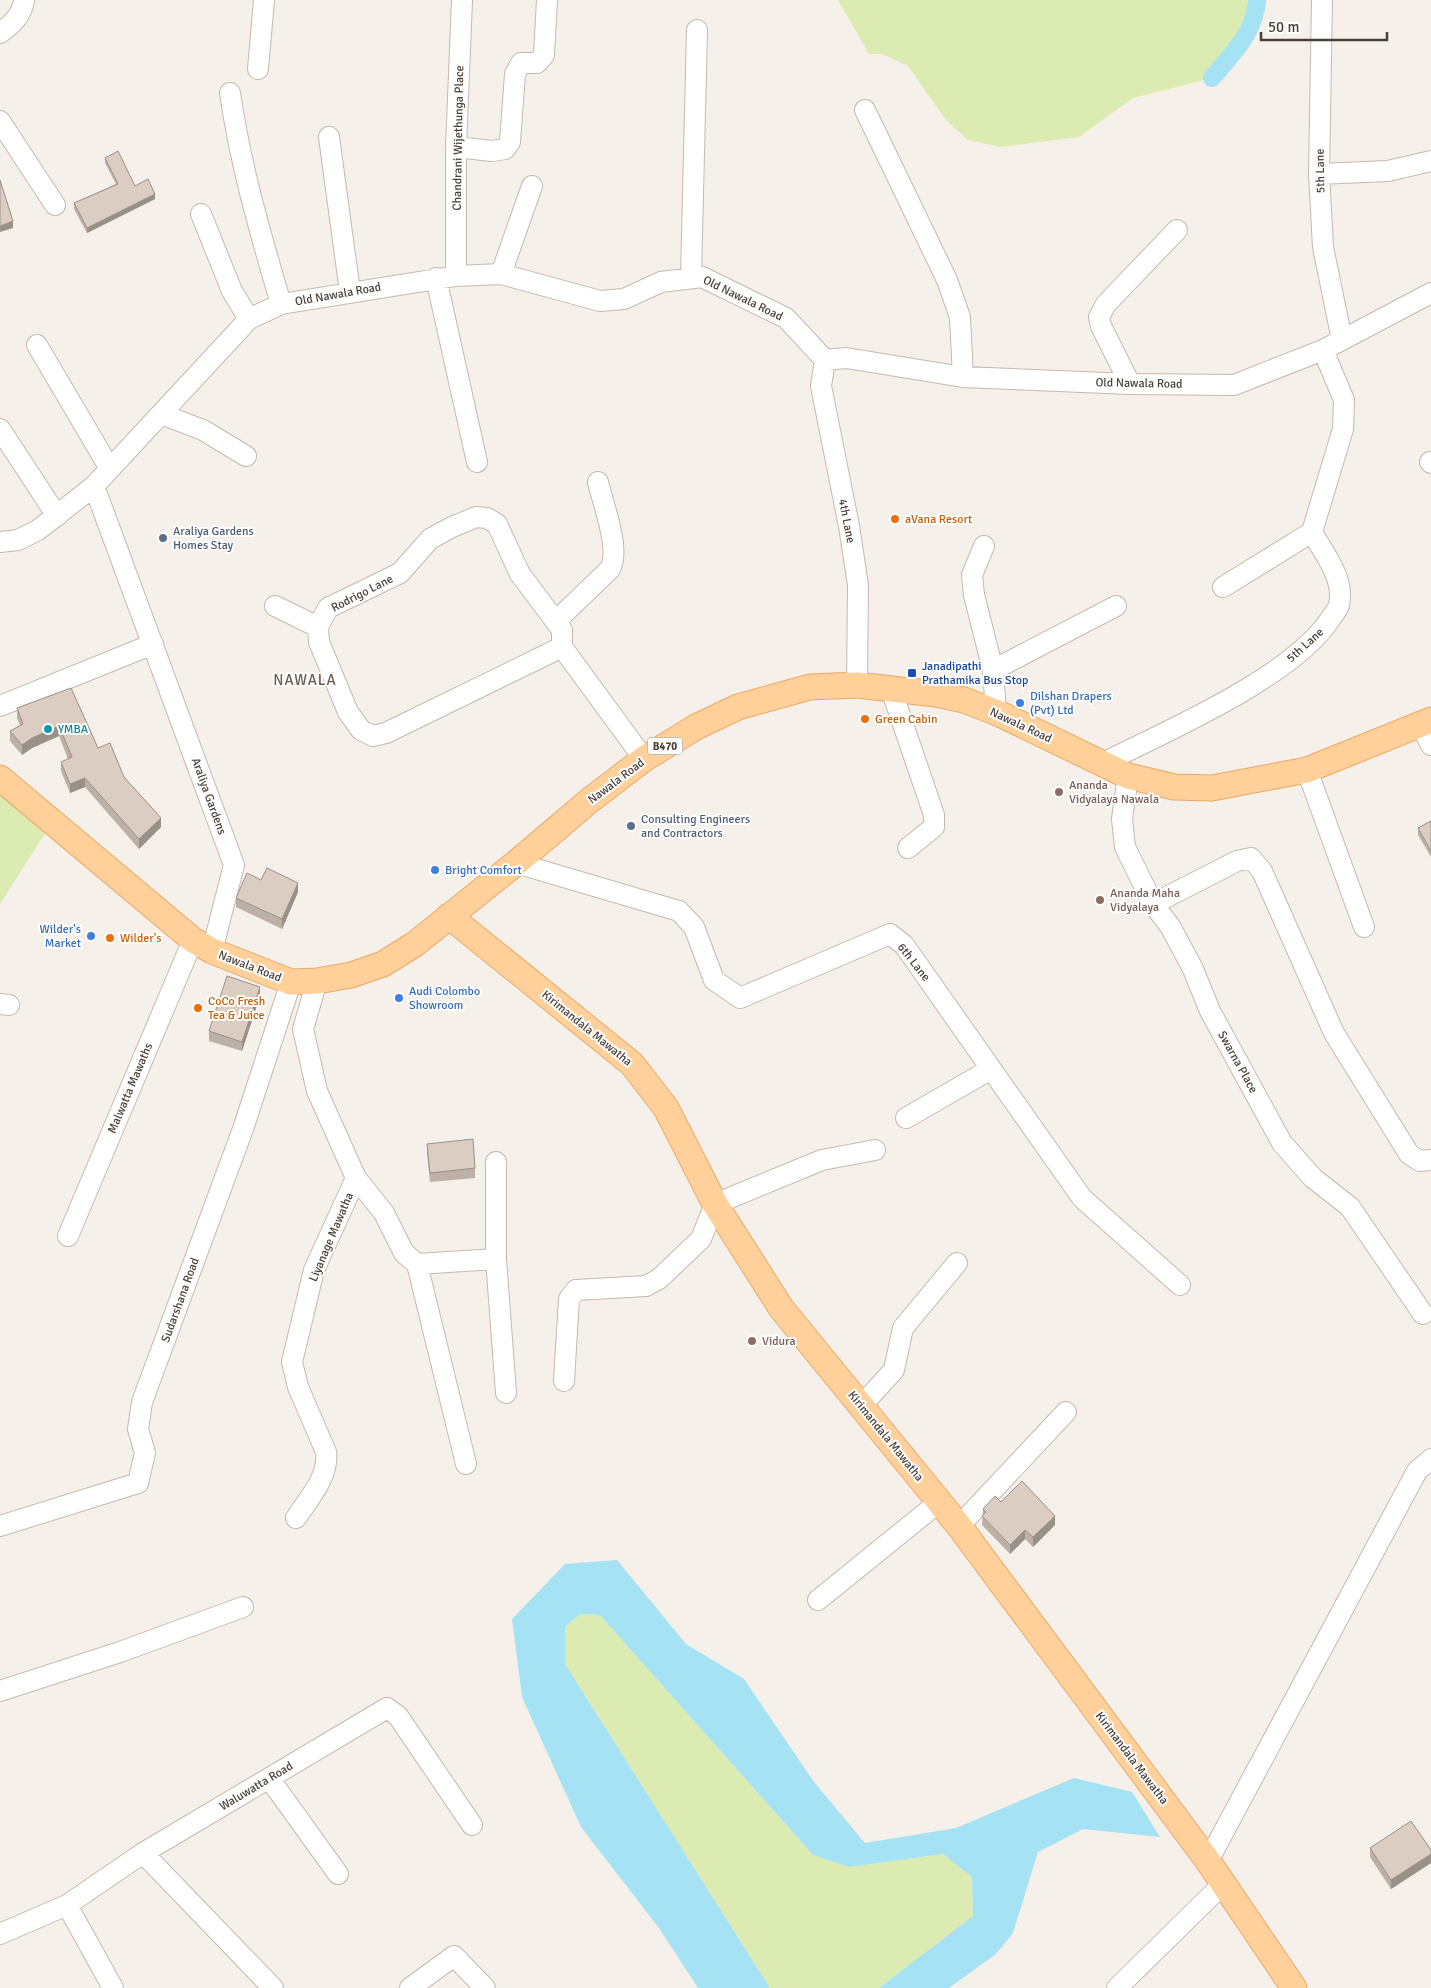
<svg xmlns="http://www.w3.org/2000/svg" width="1431" height="1988" font-family="Signika,sans-serif">
<style>
.green{fill:#dcebb2}
.water{fill:#a5e2f4}
.lines{fill:none;stroke-linecap:round;stroke-linejoin:round}
.canal{stroke:#a5e2f4;stroke-width:18}
.minor-casing{stroke:#c5b9af;stroke-width:22}
.major-casing{stroke:#e9a965;stroke-width:27}
.minor{stroke:#fff;stroke-width:20}
.major{stroke:#ffd09a;stroke-width:25}
.wall{fill:#bcb0a7}
.shaded-wall{fill:#999088}
.building{fill:#dbcdc2;stroke:#999088}
.food-dot{fill:#e8710a;stroke:#fff;stroke-width:2}
.service-dot{fill:#5c6f8a;stroke:#fff;stroke-width:2}
.transit-dot{fill:#1a4fb4;stroke:#fff;stroke-width:2}
.shop-dot{fill:#3f7fe0;stroke:#fff;stroke-width:2}
.culture-dot{fill:#0f9aa8;stroke:#fff;stroke-width:2}
.education-dot{fill:#8d6e63;stroke:#fff;stroke-width:2}
.labels{text-anchor:middle;stroke-width:4;stroke-linejoin:round;paint-order:stroke}
.shield{fill:#fff;stroke:#807974;stroke-width:1}
.shield-label{font-size:11px;font-weight:bold;fill:#4a4038}
.street-label{font-size:12px;fill:#4a4038;stroke:#fff}
.food-label{font-size:12px;fill:#c56008;stroke:#fff;text-anchor:start}
.service-label{font-size:12px;fill:#4e5e75;stroke:#fff;text-anchor:start}
.transit-label{font-size:12px;fill:#164399;stroke:#fff;text-anchor:start}
.shop-label{font-size:12px;fill:#366cbe;stroke:#fff;text-anchor:start}
.culture-label{font-size:12px;fill:#0d838f;stroke:#fff;text-anchor:start}
.education-label{font-size:12px;fill:#785e54;stroke:#fff;text-anchor:start}
.quarter-label{font-size:15px;letter-spacing:1px;fill:#6e5b4e;stroke:#fff}
</style>
<rect width="100%" height="100%" fill="#f6f0ea"/>
<path class="green" d="M838,0H1257L1253,20L1246,38L1212,78L1133,98L1079,137L1000,147L968,140L946,120L908,66L882,54H869Z
M0,793L46,832L0,904Z
M580,1614L600,1615L813,1855L849,1867L943,1854L972,1877L973,1916L879,1988H770L565,1664V1627Z"/>
<path class="water" d="M617,1560L686,1644L744,1679L814,1782L865,1843L956,1828L1074,1778L1132,1792L1160,1837L1083,1829L1038,1852L1013,1933L996,1954L949,1988H879L973,1916L972,1877L943,1854L849,1867L813,1855L600,1615L580,1614L565,1627V1664L770,1988H698L659,1928L581,1827L522,1697L512,1619L565,1564Z"/>
<g class="lines">
<path class="canal" d="M1212,78C1232,54 1255,33 1257,0"/>
<defs>
<path id="minor" d="M1322,0L1319,174L1323,247L1342,340
M0,33C12,24 22,16 24,0
M258,69L264,0
M230,93C241,168 260,232 281,304
M865,110L947,280L960,317L963,377
M0,121L55,205
M329,137L350,292
M456,147L492,151L505,149L510,142L515,74L521,63H537L544,55L547,0
M1319,174L1388,171L1431,161
M201,214L232,291L249,319
M501,274L532,186
M456,276V147L462,0
M691,277L697,30
M436,278L477,462
M37,345L110,469
M825,360L821,386L849,526L858,585L857,685
M1130,384L1101,326L1099,317L1106,304L1177,230
M161,414L203,430L246,456
M0,429L57,516
M1430,462L1431,463
M94,486L234,865L212,951
M0,542L18,540L38,530L94,486L249,319L281,304L456,276L501,274L600,301L624,299L661,282L702,277L786,318L825,360L846,358L963,377L1130,384L1234,385L1323,350L1431,293
M984,546L972,575L974,595L993,670
M1223,587L1312,532
M275,606L318,627
M556,621L610,569C621,550 603,504 598,482
M562,647L386,733L373,736L361,730L348,712L319,642L318,627L328,608L400,573L430,539L452,527L476,517L487,518L497,524L520,574L562,630V647L644,759
M891,689L934,815V827L908,848
M0,706L153,644
M996,712L993,670L1116,606
M1420,724L1431,745
M1103,763C1167,731 1293,677 1331,618C1334,614 1338,609 1339,605C1345,578 1324,554 1312,532L1343,429L1344,400L1323,350
M1307,770L1364,927
M1128,776L1122,819L1125,847L1153,904L1170,926L1193,969L1210,1011L1282,1143L1313,1178L1350,1207L1423,1314
M516,863L679,911L694,927L714,980L740,998L890,934L904,945L1082,1198L1180,1285
M1153,904L1237,861L1251,858L1262,871L1334,1033L1409,1154L1420,1161L1431,1160
M0,1004L9,1005
M906,1118L991,1069
M496,1162V1259L506,1393
M356,1178L384,1213L404,1253L417,1264L466,1464
M68,1236L193,940
M417,1264L496,1259
M564,1381L569,1299L576,1290L646,1286L659,1279L701,1239L715,1204L822,1160L875,1150
M861,1406L894,1370L903,1328L957,1263
M296,1518C309,1498 329,1477 326,1452L298,1387L292,1362L314,1270L356,1178L317,1091L303,1029L317,981
M0,1526L138,1483L145,1453L138,1429L142,1402L243,1129L291,982
M959,1526L1066,1412
M818,1600L939,1502
M0,1691L120,1652L243,1607
M269,1778L338,1874
M143,1853L273,1988
M1208,1861L1417,1471L1431,1459
M67,1905L113,1988
M0,1934L67,1905L143,1853L387,1708L398,1716L472,1825
M410,1988L454,1956L485,1988
M1117,1988L1224,1883"/>
<path id="major" d="M0,778L193,940L212,951L291,982L317,981L351,975L383,964L415,944L516,863L589,801L644,759L696,727L738,707L810,687L857,685L936,694L964,700L1000,714L1128,776L1174,787L1212,788L1307,770L1431,720
M449,916L632,1064L666,1108L715,1204L781,1308L959,1526L1208,1861L1294,1988"/>
</defs>
<use href="#minor" class="minor-casing"/>
<use href="#major" class="major-casing"/>
<use href="#minor" class="minor"/>
<use href="#major" class="major"/>
</g>
<path class="wall" d="M105,158L135,186L155,199L87,233L74,209V203L116,184L105,163Z
M71,688L98,748L124,777L161,827L139,849L85,787L70,793L61,771V762L68,759L59,736L32,748L22,755L10,741V731L20,725L17,718V708Z
M1431,821V857L1418,835V828Z
M261,880L298,892L282,929L236,907V898Z
M260,996L242,1051L209,1041V1031Z
M427,1144L475,1168V1178L430,1182L427,1153Z
M1001,1502L1055,1525L1033,1547L1025,1539L1010,1554L982,1525L983,1509Z
M1370,1848L1431,1850V1863L1391,1889L1370,1857Z"/>
<path class="shaded-wall" d="M155,194V199L87,233V228Z
M13,221V228L0,232V226Z
M59,726V736L32,748L22,755V745L32,738Z
M85,778V787L70,793V784Z
M161,818V827L139,849V839Z
M298,883V892L282,929V919Z
M260,987V996L242,1051V1042Z
M1055,1516V1525L1033,1547V1537Z
M1025,1530V1539L1010,1554V1545Z
M1431,1854V1863L1391,1889V1880Z"/>
<path class="building" d="M118,151L135,186L148,179L155,194L87,228L74,203L118,184L105,158Z
M0,180L13,221L0,226Z
M71,688L98,748L110,743L124,777L161,818L139,839L85,778L70,784L61,762L72,757L59,726L32,738L22,745L10,731L23,724L17,708Z
M1431,821V851L1418,828Z
M267,868L298,883L282,919L236,898L247,873L261,880Z
M227,976L260,987L242,1042L209,1031Z
M473,1139L475,1168L430,1173L427,1144Z
M1022,1481L1055,1516L1033,1537L1025,1530L1010,1545L982,1516L986,1512L983,1509L995,1496L1001,1502Z
M1411,1821L1431,1850V1854L1391,1880L1370,1848Z"/>
<g class="food-dot">
<circle cx="895" cy="519" r="5"/>
<circle cx="865" cy="719" r="5"/>
<circle cx="110" cy="938" r="5"/>
<circle cx="198" cy="1008" r="5"/>
</g>
<g class="service-dot">
<circle cx="163" cy="538" r="5"/>
<circle cx="631" cy="826" r="5"/>
</g>
<rect class="transit-dot" x="907" y="668" width="10" height="10" rx="2.5"/>
<g class="shop-dot">
<circle cx="1020" cy="703" r="5"/>
<circle cx="435" cy="870" r="5"/>
<circle cx="91" cy="936" r="5"/>
<circle cx="399" cy="998" r="5"/>
</g>
<circle class="culture-dot" cx="48" cy="729" r="5"/>
<g class="education-dot">
<circle cx="1059" cy="792" r="5"/>
<circle cx="1100" cy="900" r="5"/>
<circle cx="752" cy="1341" r="5"/>
</g>
<g class="labels">
<rect class="shield" x="647.5" y="737.5" width="35" height="17" rx="4"/>
<g class="shield-label">
<text x="665" y="750">B470</text>
</g>
<g class="street-label">
<text transform="translate(458 138) rotate(-89)" y="4">Chandrani Wijethunga Place</text>
<text transform="translate(1320 171) rotate(-91)" y="4">5th Lane</text>
<text transform="translate(338 294) rotate(-10)" y="4">Old Nawala Road</text>
<text transform="translate(743 298) rotate(26)" y="4">Old Nawala Road</text>
<text transform="translate(1139 383) rotate(1)" y="4">Old Nawala Road</text>
<text transform="translate(847 521) rotate(79)" y="4">4th Lane</text>
<text transform="translate(362 593) rotate(-27)" y="4">Rodrigo Lane</text>
<text transform="translate(1305 645) rotate(-42)" y="4">5th Lane</text>
<text transform="translate(1021 725) rotate(25)" y="4">Nawala Road</text>
<text transform="translate(616 781) rotate(-37)" y="4">Nawala Road</text>
<text transform="translate(209 796) rotate(70)" y="4">Araliya Gardens</text>
<text transform="translate(914 962) rotate(52)" y="4">6th Lane</text>
<text transform="translate(250 966) rotate(21)" y="4">Nawala Road</text>
<text transform="translate(587 1028) rotate(39)" y="4">Kirimandala Mawatha</text>
<text transform="translate(1238 1062) rotate(61)" y="4">Swarna Place</text>
<text transform="translate(130 1088) rotate(-67)" y="4">Malwatta Mawaths</text>
<text transform="translate(331 1237) rotate(-67)" y="4">Liyanage Mawatha</text>
<text transform="translate(180 1300) rotate(-70)" y="4">Sudarshana Road</text>
<text transform="translate(886 1436) rotate(51)" y="4">Kirimandala Mawatha</text>
<text transform="translate(1132 1758) rotate(53)" y="4">Kirimandala Mawatha</text>
<text transform="translate(256 1786) rotate(-31)" y="4">Waluwatta Road</text>
</g>
<g class="food-label">
<text x="905" y="523">aVana Resort</text>
<text x="875" y="723">Green Cabin</text>
<text x="120" y="942">Wilder's</text>
<text x="208" y="1005">CoCo Fresh<tspan x="208" dy="14">Tea &amp; Juice</tspan></text>
</g>
<g class="service-label">
<text x="173" y="535">Araliya Gardens<tspan x="173" dy="14">Homes Stay</tspan></text>
<text x="641" y="823">Consulting Engineers<tspan x="641" dy="14">and Contractors</tspan></text>
</g>
<g class="transit-label">
<text x="922" y="670">Janadipathi<tspan x="922" dy="14">Prathamika Bus Stop</tspan></text>
</g>
<g class="shop-label">
<text x="1030" y="700">Dilshan Drapers<tspan x="1030" dy="14">(Pvt) Ltd</tspan></text>
<text x="445" y="874">Bright Comfort</text>
<text x="81" y="933" text-anchor="end">Wilder's<tspan x="81" dy="14">Market</tspan></text>
<text x="409" y="995">Audi Colombo<tspan x="409" dy="14">Showroom</tspan></text>
</g>
<g class="culture-label">
<text x="58" y="733">YMBA</text>
</g>
<g class="education-label">
<text x="1069" y="789">Ananda<tspan x="1069" dy="14">Vidyalaya Nawala</tspan></text>
<text x="1110" y="897">Ananda Maha<tspan x="1110" dy="14">Vidyalaya</tspan></text>
<text x="762" y="1345">Vidura</text>
</g>
<g class="quarter-label">
<text x="305" y="685">NAWALA</text>
</g>
</g>
<path d="M1261 32v8h126v-8" fill="none" stroke="#4a4038" stroke-width="2.5"/>
<text x="1268" y="32" font-size="15" fill="#4a4038" stroke="#ffffff" stroke-width="4" paint-order="stroke">50 m</text>
</svg>
